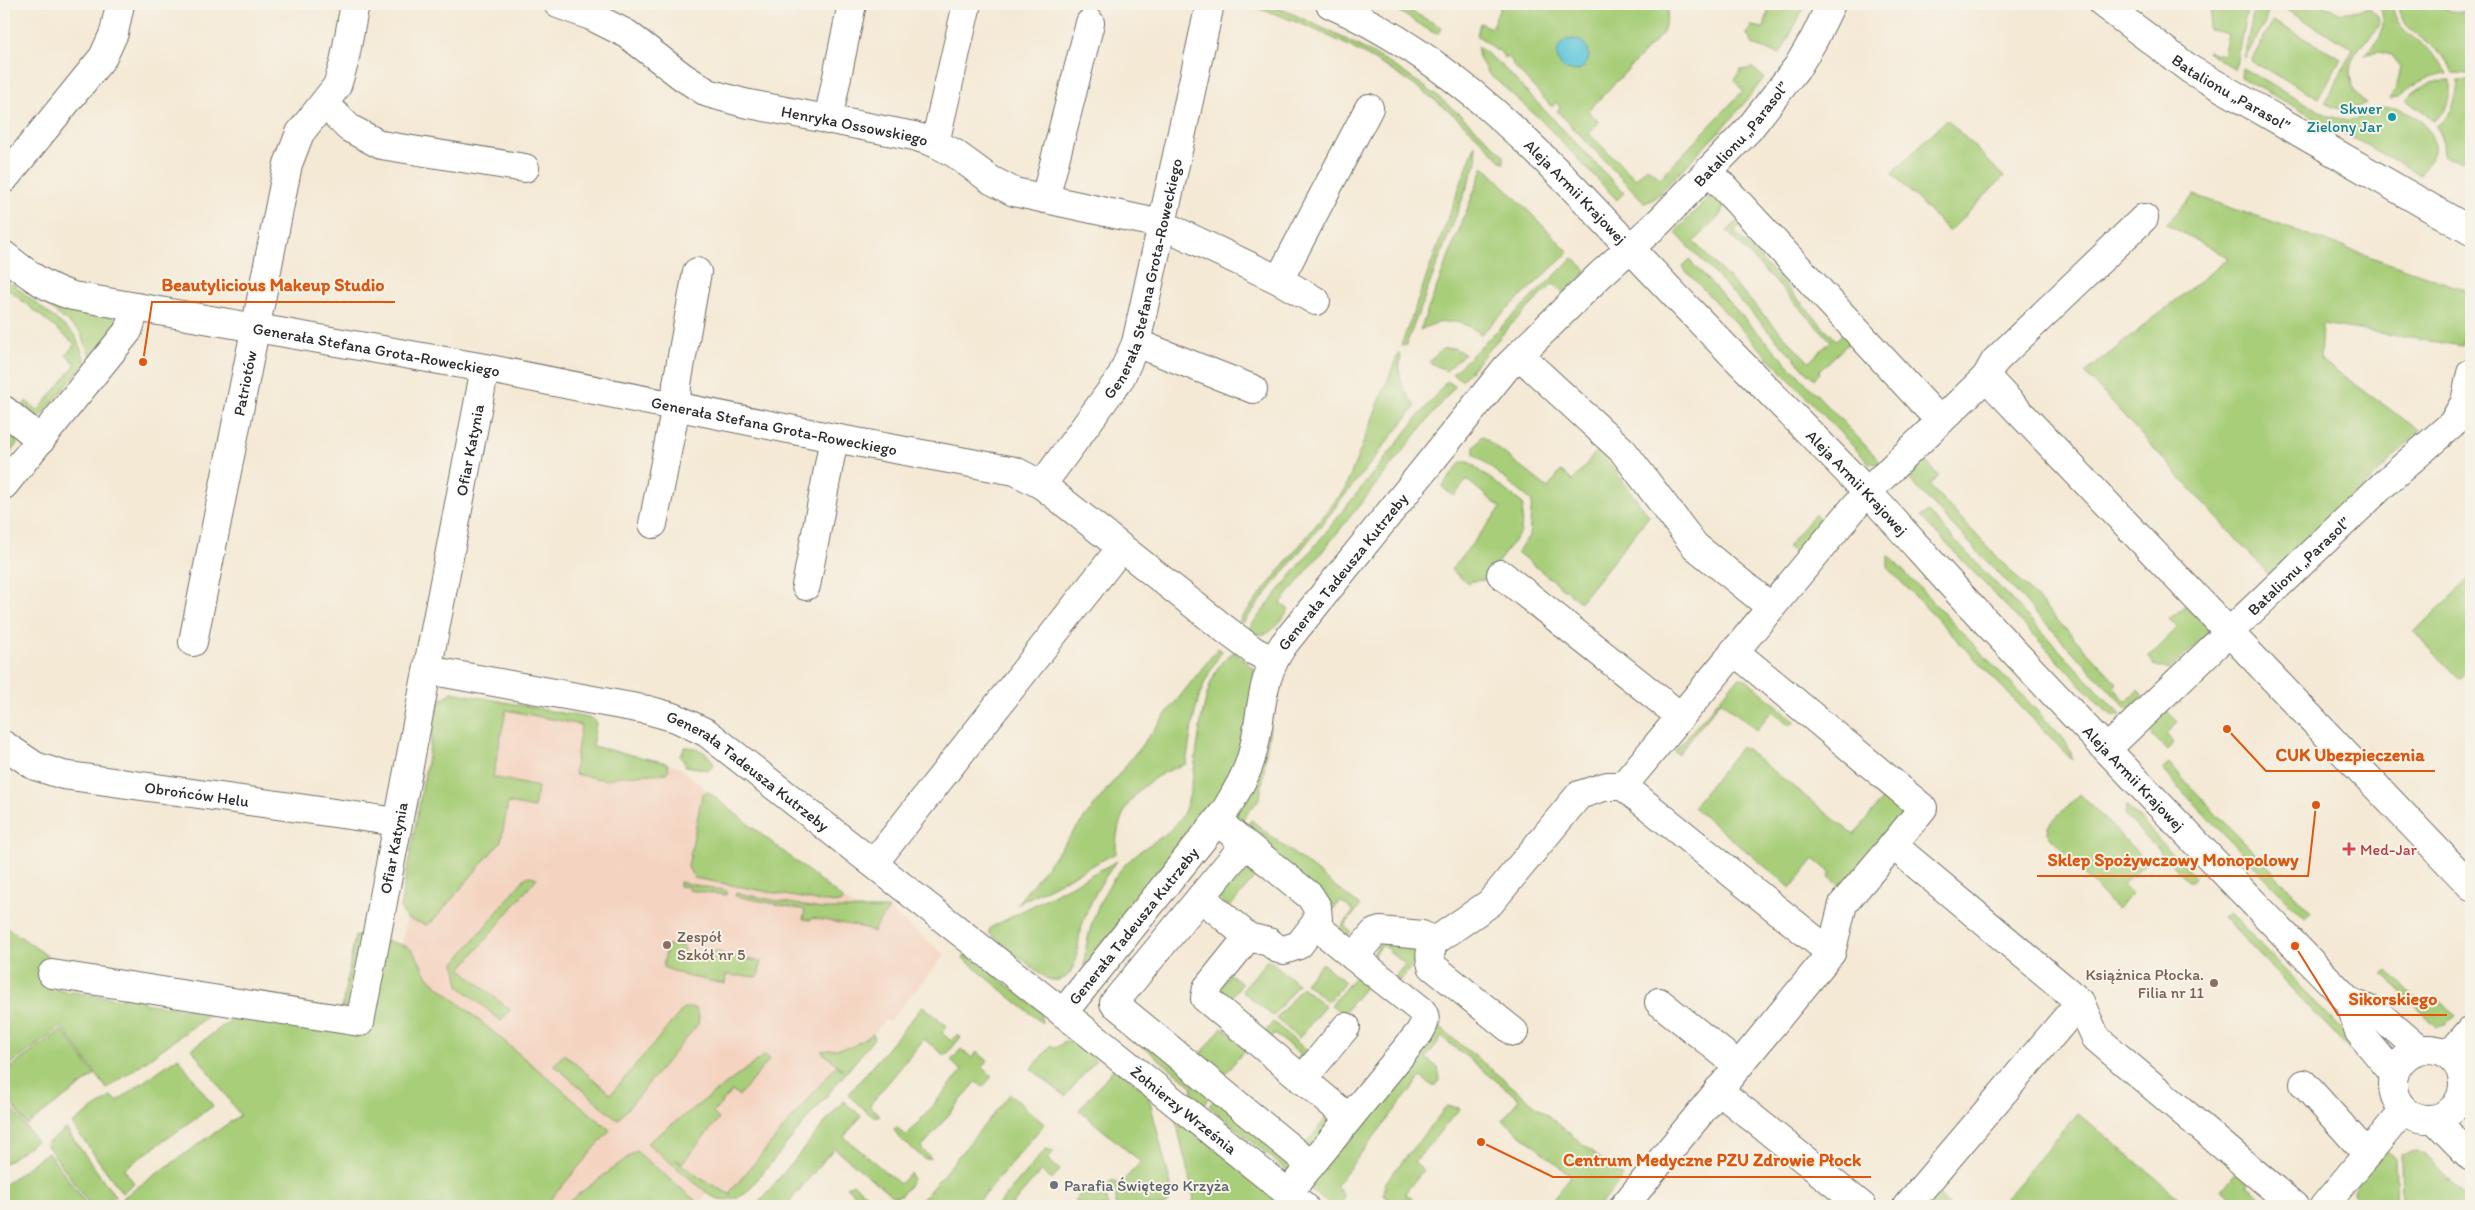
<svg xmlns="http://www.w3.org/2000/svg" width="2475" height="1210" font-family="Itim,sans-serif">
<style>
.built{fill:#f4d3c0}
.green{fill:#a8ce79;stroke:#6a7c52}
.water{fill:#5fc6db;stroke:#457883}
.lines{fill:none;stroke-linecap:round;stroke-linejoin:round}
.minor-casing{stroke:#716e66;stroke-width:30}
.minor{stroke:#fff;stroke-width:28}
.culture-dot{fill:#0f9aa8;stroke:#f7f3e8;stroke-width:2}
.health-dot{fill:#e0444e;stroke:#f7f3e8;stroke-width:2}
.education-dot{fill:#8d6e63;stroke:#f7f3e8;stroke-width:2}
.worship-dot{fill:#6b7280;stroke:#f7f3e8;stroke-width:2}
.labels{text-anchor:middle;stroke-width:4;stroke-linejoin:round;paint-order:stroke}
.street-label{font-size:16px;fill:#2b2b2b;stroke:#f7f3e8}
.culture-label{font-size:16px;fill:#0d838f;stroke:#f7f3e8;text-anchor:end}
.health-label{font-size:16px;fill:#be3a42;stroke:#f7f3e8;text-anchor:start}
.education-label{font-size:16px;fill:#785e54;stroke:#f7f3e8;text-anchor:start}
.worship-label{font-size:16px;fill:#5b616d;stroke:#f7f3e8;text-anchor:start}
.leader{fill:none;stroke:#df570e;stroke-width:2}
.callout-dot{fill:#df570e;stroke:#f7f3e8;stroke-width:2}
.callout-label{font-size:18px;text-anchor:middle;font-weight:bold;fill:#df570e;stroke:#f7f3e8;stroke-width:4;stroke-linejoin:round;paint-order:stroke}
</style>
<rect width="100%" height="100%" fill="#f7f3e8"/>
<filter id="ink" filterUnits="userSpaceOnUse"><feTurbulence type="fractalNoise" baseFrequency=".02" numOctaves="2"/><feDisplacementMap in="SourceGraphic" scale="10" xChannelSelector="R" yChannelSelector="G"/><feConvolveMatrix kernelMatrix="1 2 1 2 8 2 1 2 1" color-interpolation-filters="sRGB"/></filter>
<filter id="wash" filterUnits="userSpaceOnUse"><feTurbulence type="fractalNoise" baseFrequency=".0096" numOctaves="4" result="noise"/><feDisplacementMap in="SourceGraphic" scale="20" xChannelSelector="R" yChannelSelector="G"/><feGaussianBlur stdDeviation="1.12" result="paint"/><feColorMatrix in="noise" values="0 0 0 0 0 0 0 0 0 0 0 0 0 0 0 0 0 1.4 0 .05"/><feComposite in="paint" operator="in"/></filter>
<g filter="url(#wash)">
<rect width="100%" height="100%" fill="#f4e9d5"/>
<path class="built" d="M465,697L594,721L590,746L677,766L856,909H889L945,955L889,1022L885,1020L873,1034L852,1047L859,1057L745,1194L735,1198L720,1200L707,1193L697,1206H518L399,960L407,916Z"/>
<path class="green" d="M1258,4C1276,4 1296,16 1312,23C1362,46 1411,73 1453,109C1471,123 1487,140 1504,155V164C1489,148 1474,132 1457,118C1402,71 1326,29 1257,8Z
M1387,4H1397L1443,28L1438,33L1432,32Z
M1502,4H1670L1663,33L1588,111L1599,122L1589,134L1636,179L1647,167L1660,178L1743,91L1734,80L1741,70L1753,68L1764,78L1733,117L1655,198L1645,203L1557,111L1560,107L1556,102L1552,107L1512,64L1513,62L1507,57L1505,58L1498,49L1497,51L1477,35L1480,23L1491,28Z
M1770,4H1806L1780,54L1754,46L1747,34L1751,26L1764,28Z
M2213,4H2248L2235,70L2207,51L2223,55L2228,34L2208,29Z
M2255,4H2269L2265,23L2244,59Z
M2277,4H2320L2342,13L2370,8L2377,15L2380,24C2374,35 2364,41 2357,51C2345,68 2349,91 2366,103C2350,111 2341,112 2325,103L2353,49Z
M2375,4H2392C2396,31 2414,36 2431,52C2438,58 2443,66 2448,74C2428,77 2413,82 2399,98L2389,99L2396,89L2401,68L2392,55L2379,52L2365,54C2381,38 2386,32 2381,9Z
M2398,4H2433L2450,11L2463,12L2471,8V73L2454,72C2448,63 2443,55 2434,48C2420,35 2399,27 2398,4Z
M2273,21L2341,58L2319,98L2251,61Z
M1477,46L1501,65L1624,193L1617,200L1539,118L1488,73L1479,58Z
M2242,68L2329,116C2338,118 2347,121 2356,119C2363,116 2370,111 2377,109C2395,103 2419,114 2428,130C2440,151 2433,156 2420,174L2245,80L2241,77Z
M2458,80H2471V164L2444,157L2443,142L2436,126C2453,116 2457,98 2458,80Z
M2450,81C2451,96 2448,112 2433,120L2419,108L2406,101C2418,85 2431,82 2450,81Z
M1947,119L2004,177L1949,232L1892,173Z
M1475,145L1477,161L1406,345L1401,346Z
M1484,166L1569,252L1481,334C1462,319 1442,318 1420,330Z
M1716,190L1724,207L1719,217L1694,242L1809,362L1831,341L1727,231L1741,217L1745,222L1735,232L1836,340L1847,330L1854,338L1819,371L1820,373L1814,379L1675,232Z
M2194,195L2471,292L2462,346L2322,324L2320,359L2420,431L2272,578L2085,373L2229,258L2166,224Z
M1573,258L1587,271L1568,291L1563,292L1553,284L1509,327L1462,380L1452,374Z
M1689,260L1881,462L1877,464L1869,463L1682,267Z
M4,277L75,335L86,362L35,424L22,410L26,401L38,411L76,364L66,355L75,344L7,288L4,291Z
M47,299L115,317L118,322L95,359L90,355L80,332L44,303Z
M1454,348L1464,354L1446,371L1429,362L1442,349Z
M1398,354L1401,356C1397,375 1402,391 1416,406L1243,623L1239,621L1345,489Z
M1447,381L1455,386L1281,603L1289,610C1279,622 1266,646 1249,628Z
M4,426L16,436L17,444L4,460Z
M1482,436L1548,488L1561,471L1573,481L1595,453L1600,451L1649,516L1580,602L1517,552L1529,536L1532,501L1474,454V447Z
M1924,460L1939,476L1929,485L2117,683L2113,687L2126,701L2138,690L2143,696L2128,710L1906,476Z
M1461,462H1469L1523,504L1521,532L1484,580L1472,581L1469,584L1451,570L1501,508L1467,480L1454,496L1442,487Z
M1928,512L2121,715L2113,716L2105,710L1921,517Z
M1814,514L1824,523L1799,556L1787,547Z
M1888,555L2063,738L2071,752L2072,760L1888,568Z
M2471,577V669L2460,680L2414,632Z
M2187,605L2209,628V633L2169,670L2154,665L2149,656L2177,628L2169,619Z
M1218,648L1222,651C1195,692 1194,717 1186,764C1143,777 1115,806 1116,853L1017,904Z
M1235,652L1254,669L1255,679L1242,753L1228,788L1084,968C1086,924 1106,875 1143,849C1162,836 1177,830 1186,807C1200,771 1196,668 1235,652Z
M1740,678L1746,679L1795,721L1790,725L1772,711L1756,730L1721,701L1678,754L1674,752L1736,680Z
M1276,684L1260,798L1237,826L1236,814Z
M452,692L593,719L596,723L592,746L667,763L669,769L666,773L620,776L606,780L574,774L581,725L506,710L493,777L538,787L534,808L508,803L501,841L434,920L427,925L407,919L400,908L438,702Z
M2167,711L2178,722L2166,734L2174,743L2167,750L2147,730Z
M1742,746L1854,835L1882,800L1874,793L1878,789L1901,807L1904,816L1842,887L1828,876L1831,873L1814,859L1791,888L1693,807Z
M685,747C695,746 712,754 714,765L709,770L686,766L680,755Z
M2169,764L2311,912L2304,918L2162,770Z
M707,791L843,899L840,903L817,901L694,878L688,867L702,795Z
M2080,794L2147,862L2123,884L2132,894L2116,909L2047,833L2048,827L2051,822Z
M2126,805L2195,877L2189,882L2125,816Z
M1251,820L1360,906L1344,926L1351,932L1346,937L1338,931L1354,911L1340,901L1329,915L1325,912L1331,903L1242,831Z
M1245,860L1261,870L1228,909L1216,895Z
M1117,861C1101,881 1088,904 1081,929C1077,943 1079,961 1070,973C1064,981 1055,982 1046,978L989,933L990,928Z
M530,876L537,878L461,969L510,1010L501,1021L459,986L455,963L525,878Z
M679,882L727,891L726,895L688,890L689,887L679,886Z
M736,893L821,909H889L875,927L874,932L867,930V928L812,918L811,920L803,919L805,910L735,896Z
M2229,912L2357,1045L2351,1051L2223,917Z
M4,925L53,960L49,989L122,999L124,990L144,993L143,1003L212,1013L107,1089L62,1027L4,1069Z
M355,936L367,938L353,1005L342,1008Z
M1381,940L1413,946L1419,957L1400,981L1395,977L1405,964L1382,945L1371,958Z
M384,941C421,947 411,952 430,979L610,1130L545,1206H111L240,1115L192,1049L243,1011L368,1029Z
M667,945L684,946L683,957L712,962L714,952L723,953V956L761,961L758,977L726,975L725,984L686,976L663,967Z
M967,954L1040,1010L1042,1023L963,958Z
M1268,959L1298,984L1273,1016L1242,991Z
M1322,963L1345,982L1328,1002L1305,983Z
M2388,970L2424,1008L2437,997L2456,1017L2445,1025L2437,1027L2383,974Z
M1359,972L1370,981L1343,1014L1331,1005Z
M1230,974L1242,984L1225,1004L1214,992Z
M1302,987L1325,1006L1299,1038L1276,1019Z
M1100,1004L1211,1094L1204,1104L1192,1095V1086L1101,1012Z
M923,1006L947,1026L942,1033L951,1041L957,1034L961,1037L945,1056L924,1039L869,1106L880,1115L873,1117L848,1095Z
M684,1008H695L699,1016L698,1024L618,1120L554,1065L564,1054L611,1094Z
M1273,1022L1311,1054L1303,1064L1297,1060L1301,1055L1275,1034L1272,1038L1263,1035Z
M1438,1026L1623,1177L1599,1206H1547L1571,1176L1503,1120L1519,1099L1442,1037L1426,1058L1438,1068L1440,1079L1434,1087L1421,1077L1336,1185L1343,1195L1344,1199L1339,1206H1331L1307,1187Z
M1222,1027L1247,1047L1221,1079L1197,1059Z
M62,1030L95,1075L27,1125L4,1093V1072Z
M873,1034L875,1037L859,1057L745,1194C733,1200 723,1202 711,1196L647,1143L765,1055L770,1059L739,1096L732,1091L713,1113L719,1119L682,1163L676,1160L700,1178L731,1195L730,1192L836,1066L843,1070L821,1051L851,1047Z
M1067,1041L1074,1042L1096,1060L1065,1096L1031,1069L1051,1045L1055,1048Z
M961,1049L972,1058L977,1052L988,1061L982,1067L992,1076L983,1087L976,1082L921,1148L931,1158L925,1159L899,1138L894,1130L896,1127L907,1136L962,1071L951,1061Z
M178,1057L213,1106L124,1169L134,1183L122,1193L72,1124L112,1096L117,1101Z
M1115,1067L1148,1094L1173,1194L1165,1206H1116V1196L1107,1186L1112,1180L1117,1184L1121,1183L1141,1162L1079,1110Z
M1010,1094L1044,1124L975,1206H960L956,1203L954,1206H917Z
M4,1097L36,1141L4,1164Z
M1216,1098L1296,1165L1290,1173L1209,1106Z
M843,1101L861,1116L844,1137L900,1184L910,1173L912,1178C911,1185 902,1197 894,1197L834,1148L786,1206H756Z
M1447,1106L1460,1108L1414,1163L1423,1170L1405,1193L1421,1206H1396L1384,1195L1385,1183Z
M2078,1113L2189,1206H1999Z
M1329,1115L1334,1118L1309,1151L1304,1146Z
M1175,1116L1286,1206H1189L1194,1199Z
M66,1129L115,1196L97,1206H82L88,1202L46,1144Z
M1046,1149L1054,1151L1047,1159L1060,1170L1052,1180L1041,1171L1011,1206H997Z
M2384,1150L2395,1158L2397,1206H2357L2354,1191L2357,1184Z
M636,1151L702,1206H563Z
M48,1152L85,1202L79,1206H4V1185Z
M2415,1152L2425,1155L2471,1203V1206H2402L2401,1156Z
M2240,1167L2253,1178L2247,1186L2259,1195L2261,1201L2272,1206H2241L2222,1190Z
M854,1184L856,1186L880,1206H849L857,1196L846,1187Z
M1084,1189L1096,1200L1102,1192L1107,1199L1108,1206H1083L1075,1200Z
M1933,1190L1950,1206H1920Z"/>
<path class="water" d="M1557 55a16 16 0 1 1 32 0a16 16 0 1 1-32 0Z"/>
</g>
<g filter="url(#ink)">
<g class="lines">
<defs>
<g id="minor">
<path id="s1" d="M558,4L591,16L627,34L683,77L708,93L744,103L914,136L935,143L954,153L991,180L1014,192L1161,224L1279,280L1369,108"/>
<path id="s2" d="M1330,4C1483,71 1585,205 1699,320C1756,379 1814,436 1870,495C1905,532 1937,570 1972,607C2097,740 2223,872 2350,1002L2377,1013L2419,1049"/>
<path id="s3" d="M2103,4L2191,70L2471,231"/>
<path d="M324,103L349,128L381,145L525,168"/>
<path d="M828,120L852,4"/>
<path d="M935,143L967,4"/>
<path d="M1709,171L1940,421"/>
<path d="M4,179L103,57L114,33L120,4"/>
<path d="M1045,199L1090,23"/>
<path id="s4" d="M4,255C26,273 45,288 73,296L485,368L834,438L1015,471L1042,485L1121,377L1136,343L1210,4"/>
<path d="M1279,280L1316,301"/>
<path d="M1136,343L1253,389"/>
<path d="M1519,355L1623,451L1695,546L1771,607"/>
<path d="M1986,377L2471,886"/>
<path d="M4,410L41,440"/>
<path d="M4,485L128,331L136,307"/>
<path d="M1042,485L1226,630L1254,651L1272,660"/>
<path d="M653,524L676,406L677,384L697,272"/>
<path d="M1501,574L1680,716"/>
<path d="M806,586L834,438"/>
<path id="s5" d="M193,642L288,164L300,133L337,86L344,63L355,4"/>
<path d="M1734,651L1923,808L1893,845L2080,1002L2096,1038L2294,1206"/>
<path id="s6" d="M428,670L648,710L676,718L707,733L1086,1031L1304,1206"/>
<path id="s7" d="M4,745L35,766L63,775L398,822"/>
<path id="s8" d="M2107,749L2386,482L2452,424L2465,402L2471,373"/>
<path d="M1217,821L1310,896L1317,907L1318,920L1299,945L1284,950L1278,949L1269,942L1248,937L1201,897L1245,844"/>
<path d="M874,863L1121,548"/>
<path d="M1201,897L1114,1003L1311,1165"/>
<path d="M1315,925L1354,957"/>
<path d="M1248,937L1207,988L1205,998L1349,1118"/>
<path d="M1831,953L1623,786L1867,492L1986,377L1995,361L2144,218"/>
<path id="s9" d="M52,974L360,1022L485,368"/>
<path d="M1659,1002L1739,1066"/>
<path d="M2350,1002L2359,1032L2394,1074"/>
<path id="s10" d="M1063,1013L1225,811C1236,792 1248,773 1253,751C1263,712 1259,679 1284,644L1506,368L1600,275L1659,222L1749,129L1798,66L1814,39L1831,4"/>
<path d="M1514,1032L1432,966C1429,956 1430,950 1435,941L1490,903L1579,795L1607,786H1623"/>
<circle cx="2428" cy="1084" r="35"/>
<path d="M2449,1055L2471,1030"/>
<path d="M1302,1080L1346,1027"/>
<path d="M2304,1084L2367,1154"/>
<path d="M1718,1090L1862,1206"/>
<path d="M2434,1119L2471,1157"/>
<path d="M1288,1193L1419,1033C1424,1025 1428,1018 1421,1010L1354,957L1374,933L1380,931L1422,935L1435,941"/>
<path d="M1624,1206L1831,953L1843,904L1893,845"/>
<path d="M1907,1206L2080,1002"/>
<path d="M2324,1206L2404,1110"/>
</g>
</defs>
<use href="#minor" class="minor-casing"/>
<use href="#minor" class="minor"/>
</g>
</g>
<circle class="culture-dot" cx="2392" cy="117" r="5"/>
<path class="health-dot" d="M2346.5 841.5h5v5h5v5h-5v5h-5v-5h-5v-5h5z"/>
<g class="education-dot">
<circle cx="667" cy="945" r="5"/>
<circle cx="2214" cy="983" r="5"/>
</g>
<circle class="worship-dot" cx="1054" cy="1185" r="5"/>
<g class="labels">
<g class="street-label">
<text dy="6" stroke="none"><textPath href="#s3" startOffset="156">Batalionu „Parasol”</textPath></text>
<text dy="6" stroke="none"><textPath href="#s1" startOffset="326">Henryka Ossowskiego</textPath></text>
<text dy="6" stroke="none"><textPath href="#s10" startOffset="1124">Batalionu „Parasol”</textPath></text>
<text dy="6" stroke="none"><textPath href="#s2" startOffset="311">Aleja Armii Krajowej</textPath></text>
<text dy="6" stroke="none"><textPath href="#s4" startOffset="1304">Generała Stefana Grota-Roweckiego</textPath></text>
<text dy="6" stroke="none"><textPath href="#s4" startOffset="389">Generała Stefana Grota-Roweckiego</textPath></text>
<text dy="6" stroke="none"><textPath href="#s5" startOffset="264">Patriotów</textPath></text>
<text dy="6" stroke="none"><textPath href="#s4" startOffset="794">Generała Stefana Grota-Roweckiego</textPath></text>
<text dy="6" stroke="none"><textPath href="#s9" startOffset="894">Ofiar Katynia</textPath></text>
<text dy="6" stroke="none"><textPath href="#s2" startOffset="716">Aleja Armii Krajowej</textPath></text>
<text dy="6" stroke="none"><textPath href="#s8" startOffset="265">Batalionu „Parasol”</textPath></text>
<text dy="6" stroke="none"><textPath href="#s10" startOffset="531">Generała Tadeusza Kutrzeby</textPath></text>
<text dy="6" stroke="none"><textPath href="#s6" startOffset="342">Generała Tadeusza Kutrzeby</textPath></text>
<text dy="6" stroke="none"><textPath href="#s2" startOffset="1121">Aleja Armii Krajowej</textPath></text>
<text dy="6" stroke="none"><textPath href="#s7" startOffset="202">Obrońców Helu</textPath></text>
<text dy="6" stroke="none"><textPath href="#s9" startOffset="489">Ofiar Katynia</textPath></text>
<text dy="6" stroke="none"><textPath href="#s10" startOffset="112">Generała Tadeusza Kutrzeby</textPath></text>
<text dy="6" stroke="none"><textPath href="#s6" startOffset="895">Żołnierzy Września</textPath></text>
</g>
<g class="culture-label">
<text x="2382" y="114">Skwer<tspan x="2382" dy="18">Zielony Jar</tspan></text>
</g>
<g class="health-label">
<text x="2360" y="855">Med-Jar</text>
</g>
<g class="education-label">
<text x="677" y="942">Zespół<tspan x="677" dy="18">Szkół nr 5</tspan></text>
<text x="2204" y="980" text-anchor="end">Książnica Płocka.<tspan x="2204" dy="18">Filia nr 11</tspan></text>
</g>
<g class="worship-label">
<text x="1064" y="1191">Parafia Świętego Krzyża</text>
</g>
</g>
<path class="leader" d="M143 362L152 302H395M2227 729L2266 771H2435M2316 805L2308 876H2037M2295 946L2338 1015H2447M1481 1142L1553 1177H1871"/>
<g class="callout-dot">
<circle cx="143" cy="362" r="5"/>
<circle cx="2227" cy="729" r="5"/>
<circle cx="2316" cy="805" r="5"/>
<circle cx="2295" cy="946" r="5"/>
<circle cx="1481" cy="1142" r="5"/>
</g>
<g class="callout-label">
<text x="273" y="291">Beautylicious Makeup Studio</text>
<text x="2350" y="761">CUK Ubezpieczenia</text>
<text x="2173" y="866">Sklep Spożywczowy Monopolowy</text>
<text x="2393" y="1005">Sikorskiego</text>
<text x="1712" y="1166">Centrum Medyczne PZU Zdrowie Płock</text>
</g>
<rect width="2475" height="1210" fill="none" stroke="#f7f3e8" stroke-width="20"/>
</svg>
